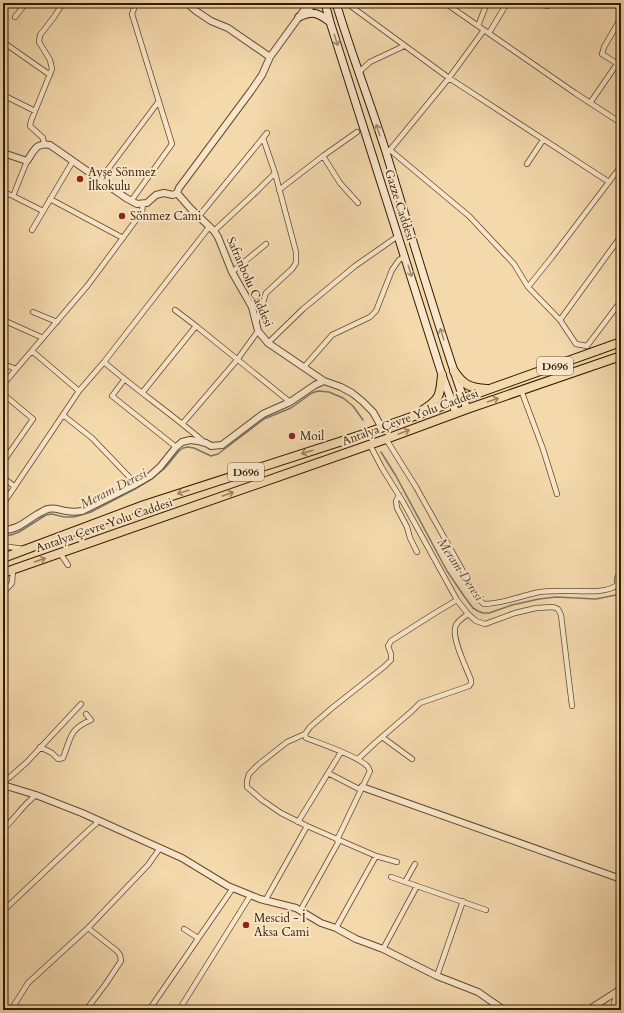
<svg xmlns="http://www.w3.org/2000/svg" width="624" height="1013" font-family="Cardo,serif">
<style>
.lines{fill:none;stroke-linecap:round;stroke-linejoin:round}
.stream{stroke:#75786e;stroke-width:1.5}
.minor-casing{stroke:#624a2b;stroke-width:6}
.tertiary-casing{stroke:#624a2b;stroke-width:8}
.secondary-casing{stroke:#321a00;stroke-width:9}
.trunk-casing{stroke:#321a00;stroke-width:10}
.minor{stroke:#f8e6ca;stroke-width:4.5}
.tertiary{stroke:#f8e6ca;stroke-width:6}
.secondary{stroke:#f8e6ca;stroke-width:7}
.trunk{stroke:#f4d9ad;stroke-width:8}
.oneway{stroke:#9f8a6f}
.oneway2{stroke:#9d835f}
.poi-dot{fill:#8f2418;stroke:#f8e6ca;stroke-width:1.5}
.labels{text-anchor:middle;stroke-width:4;stroke-linejoin:round;paint-order:stroke}
.shield{fill:#f8e6ca;stroke:#6d573d;stroke-width:1}
.shield-label{font-size:11px;font-weight:bold;fill:#321a00}
.poi-label{font-size:12px;fill:#321a00;stroke:#f8e6ca;text-anchor:start}
.street-label{font-size:12px;fill:#321a00;stroke:#f8e6ca}
.water-label{font-size:13px;font-style:italic;fill:#544937;stroke:#f8e6ca}
</style>
<rect width="100%" height="100%" fill="#f4d9ad"/>
<filter id="stains"><feTurbulence type="fractalNoise" baseFrequency=".005" numOctaves="4"/><feColorMatrix values="0 0 0 0 .2 0 0 0 0 .09 0 0 0 0 .02 0 0 0 .5 -.17"/></filter>
<radialGradient id="worn" r=".72"><stop offset=".6" stop-color="#630" stop-opacity="0"/><stop offset="1" stop-color="#630" stop-opacity=".3"/></radialGradient>
<g class="lines">
<path class="stream" d="M381,452L396,476L447,571L464,596L473,608L478,611L483,613H489L512,605L539,599L556,597L596,599L621,594
M3,536L11,535L19,532L46,515L52,514L64,517H74L91,512L135,489L153,478L165,468L179,451L183,448L188,447L194,448L211,456L218,454L264,419L291,408L312,393L318,391L329,392L343,398L353,406L363,420"/>
<defs>
<path id="minor" d="M445,3L575,93L621,123
M538,3L543,5L548,6L550,3
M352,7L449,78L609,182
M15,17L26,3
M621,18L604,47L602,54L621,66
M478,26L487,3
M489,33L507,3
M3,42L50,75
M359,72L370,62L404,46
M3,95L35,111
M590,103L617,64
M44,144L43,138L30,126L31,121L52,69L50,60L39,42L40,35L54,17L63,3
M390,150L469,216L514,264L528,287L560,320L576,344L587,346
M387,151L390,150L449,78L484,30
M323,156L340,183L358,203
M527,164L543,140
M100,180L159,101
M279,190L323,156L357,132
M3,192L13,196L43,211
M13,196L27,161
M50,199L123,238
M131,201L172,144L132,14L136,3
M199,216L267,133
M32,230L73,161
M214,231L257,191L275,173
M232,272L266,244
M528,287L552,257L621,166
M175,310L196,326
M33,312L57,322
M3,320L43,338
M560,320L621,236
M256,323L266,293L292,269L296,263V252L275,173L263,138
M268,343L303,309L355,266L398,236
M587,346L621,301
M32,351L79,391
M104,362C136,390 172,414 204,442
M3,364L16,369
M304,367L332,335L370,317L376,311L392,270L399,260L405,256
M124,380L112,396L176,447
M3,386L6,381L88,285L142,212L143,203
M521,390L543,449L557,494
M142,393L196,326L290,402
M3,394L33,419L3,462
M63,415L92,438L136,484
M183,423L237,360L258,331
M386,439L416,487L479,600L484,604C501,604 518,597 535,593C542,591 551,591 559,591C574,590 605,595 617,585V579L619,574
M370,445L382,468L403,502L457,600L468,614L476,621L485,624L515,613L536,608L553,607L558,609L561,615L572,706
M3,478L14,486
M399,495L396,501L397,508L407,527L410,538L417,552
M3,504L79,391L104,362L210,226
M3,546L23,549
M60,553L68,565
M3,593L12,583L13,570
M305,734L287,742L259,764L249,774L247,781V787L262,800L281,813L307,826L376,856L397,862
M382,737L412,759
M40,747L52,753L58,759L63,758C71,738 69,729 91,720L86,714
M358,759L375,743L412,711L420,703L469,686L471,683V680C467,669 450,636 456,625C458,621 464,617 468,614
M328,773L361,790
M3,782L10,777L27,762L81,704
M298,822L341,752
M3,830C15,818 23,805 36,795
M337,840L370,771C369,770 368,766 367,766C358,756 319,743 306,738L305,734L310,727L332,708L385,666L391,660V654L388,646L391,641L435,613L457,600
M391,877L486,910
M405,882L415,864
M265,901L307,826
M3,911L60,857L91,828L96,824L97,819
M300,911L339,841
M336,928L376,856
M184,929L198,938
M383,949L417,886
M437,976L463,901
M11,1010L28,983L88,928L148,865L160,848
M86,1010L105,985L121,961L120,955L117,951L88,928
M149,1010L233,888
M179,1010L250,896
M613,1010L616,993"/>
<path id="tertiary" d="M187,3L196,11L211,21L228,28L270,57
M309,3L299,17L307,12L313,3
M299,17L270,57L262,75L251,91L179,188L177,193L191,209L214,231L218,237L232,272L252,307L258,331L268,343L324,381L341,387L352,393L362,401L373,412L382,428
M3,153L27,161C34,151 36,142 50,145L126,198L137,204L147,203L156,195L164,193L173,195L177,193
M3,530C17,530 25,522 36,515C40,513 44,510 48,509C54,507 60,510 66,511C72,512 76,512 82,511L136,484L150,476L160,467L176,447L182,442L190,440L198,441L206,443L211,446L222,445L263,414L290,402L315,385L324,381
M3,785L36,795L82,813L182,858L228,886L260,899L296,908L321,923L336,928L356,939L383,949L437,976L478,992L504,1010
M362,787L621,879
M588,1010L621,989"/>
<path id="secondary" d="M325,3L330,22L442,375L456,413
M336,3C351,53 370,102 386,152C412,238 437,324 467,409
M299,17C313,11 317,12 330,22"/>
<path id="trunk" d="M454,371C463,385 470,388 487,389
M423,410C441,399 440,394 442,375
M3,558L144,505L364,434L621,342
M3,573L386,439L467,409L621,356"/>
</defs>
<use href="#minor" class="minor-casing"/>
<use href="#tertiary" class="tertiary-casing"/>
<use href="#secondary" class="secondary-casing"/>
<use href="#trunk" class="trunk-casing"/>
<use href="#minor" class="minor"/>
<use href="#tertiary" class="tertiary"/>
<use href="#secondary" class="secondary"/>
<use href="#trunk" class="trunk"/>
</g>
<defs><path id="oneway-shaft" d="M-6 0H5M1.5-3L5.5 0L1.5 3" fill="none" stroke-width="1.6" stroke-linecap="round" stroke-linejoin="round"/></defs>
<g class="oneway">
<use href="#oneway-shaft" transform="translate(336 40) rotate(72)"/>
<use href="#oneway-shaft" transform="translate(378 130) rotate(-108)"/>
<use href="#oneway-shaft" transform="translate(410 271) rotate(72)"/>
<use href="#oneway-shaft" transform="translate(442 334) rotate(-108)"/>
</g>
<g class="oneway2">
<use href="#oneway-shaft" transform="translate(493 400) rotate(-19)"/>
<use href="#oneway-shaft" transform="translate(404 432) rotate(-20)"/>
<use href="#oneway-shaft" transform="translate(307 452) rotate(162)"/>
<use href="#oneway-shaft" transform="translate(183 492) rotate(162)"/>
<use href="#oneway-shaft" transform="translate(228 494) rotate(-19)"/>
<use href="#oneway-shaft" transform="translate(40 560) rotate(-19)"/>
</g>
<g class="poi-dot">
<circle cx="80" cy="179" r="4"/>
<circle cx="122" cy="216" r="4"/>
<circle cx="292" cy="436" r="4"/>
<circle cx="246" cy="925" r="4"/>
</g>
<g class="labels">
<g class="shield">
<rect x="537" y="357" width="36" height="18" rx="3"/>
<rect x="228" y="463" width="36" height="18" rx="3"/>
</g>
<g class="shield-label">
<text x="555" y="370">D696</text>
<text x="246" y="476">D696</text>
</g>
<g class="poi-label">
<text x="88" y="176">Ayşe Sönmez<tspan x="88" dy="14">İlkokulu</tspan></text>
<text x="130" y="220">Sönmez Cami</text>
<text x="300" y="440">Moil</text>
<text x="254" y="922">Mescid - İ<tspan x="254" dy="14">Aksa Cami</tspan></text>
</g>
<g class="street-label">
<text transform="translate(400 205) rotate(72)" y="4">Gazze Caddesi</text>
<text transform="translate(250 282) rotate(66)" y="4">Safranbolu Caddesi</text>
<text transform="translate(410 417) rotate(-20)" y="4">Antalya Çevre Yolu Caddesi</text>
<text transform="translate(104 525) rotate(-19)" y="4">Antalya Çevre Yolu Caddesi</text>
</g>
<g class="water-label">
<text transform="translate(113 488) rotate(-27)" y="5">Meram Deresi</text>
<text transform="translate(461 569) rotate(56)" y="5">Meram Deresi</text>
</g>
</g>
<rect width="624" height="1013" fill="none" stroke="#f4d9ad" stroke-width="16"/>
<rect x="4" y="4" width="616" height="1005" fill="none" stroke="#321a00" stroke-width="2"/>
<rect x="8" y="8" width="608" height="997" fill="none" stroke="#321a00"/>
<rect width="100%" height="100%" filter="url(#stains)"/>
<rect width="100%" height="100%" fill="url(#worn)"/>
</svg>
